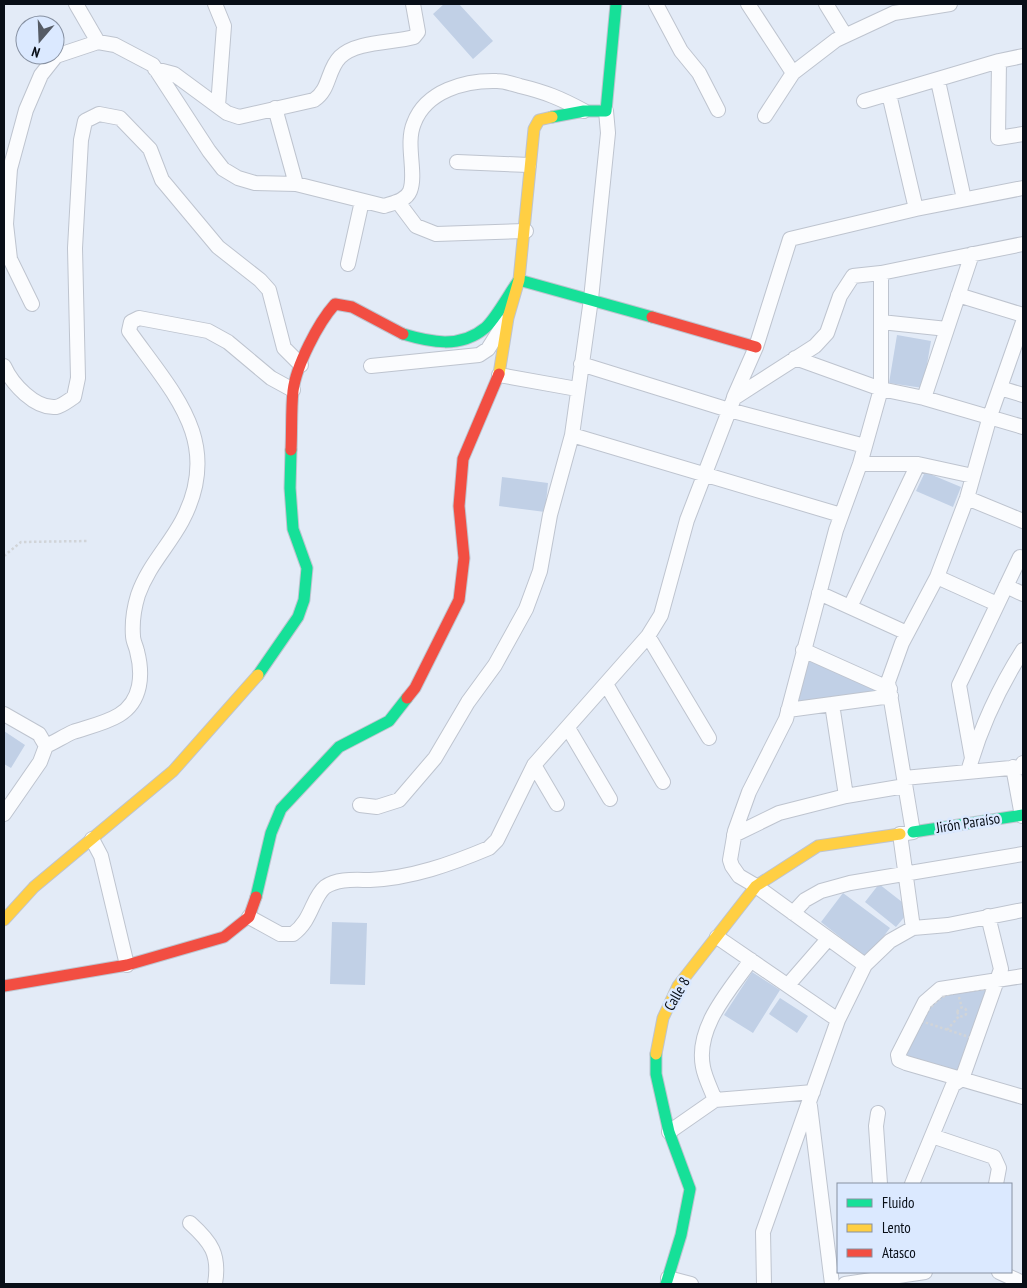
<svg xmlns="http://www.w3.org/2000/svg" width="1027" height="1288" font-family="'PT Sans Narrow',sans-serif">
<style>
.green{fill:#c1d0e6}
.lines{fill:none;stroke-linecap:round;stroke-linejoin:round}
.street-casing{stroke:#bec4cf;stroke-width:16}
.fast-casing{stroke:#bec4cf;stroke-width:13}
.slow-casing{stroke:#bec4cf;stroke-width:13}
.jam-casing{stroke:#bec4cf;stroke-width:13}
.path{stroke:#d1d4d8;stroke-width:2.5;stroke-dasharray:2.5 2.5;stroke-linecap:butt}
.street{stroke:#fbfcfe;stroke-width:14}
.fast{stroke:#16e098;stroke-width:11}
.slow{stroke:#ffcf43;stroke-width:11}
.jam{stroke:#f24e42;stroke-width:11}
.labels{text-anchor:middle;stroke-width:5;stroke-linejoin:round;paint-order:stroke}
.street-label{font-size:15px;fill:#080e17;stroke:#dbe9ff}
</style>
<rect width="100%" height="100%" fill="#e3ebf7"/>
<path class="green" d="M444,4H459L493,41L473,59L433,14Z
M897,335L931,341L923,388L889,383Z
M925,472L961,487L953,507L916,491Z
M502,477L548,483L545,512L499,506Z
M808,660L874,687L875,694L799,703L796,701Z
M4,731L25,745L11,768L4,764Z
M879,884L911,909L896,927L865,902Z
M843,893L890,928L867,958L821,922Z
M332,922L367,923L365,985L330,984Z
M752,972L780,990L753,1033L724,1015Z
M982,987L990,989L960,1075L906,1059L904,1054L925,1010L947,990Z
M780,998L808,1016L797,1033L769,1014Z"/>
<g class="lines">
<defs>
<path id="street" d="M76,4L98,42
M215,4L224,26L218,106
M656,4L681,51L699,73L718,110
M748,4L793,73
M826,4L845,35
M999,61L998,138L1023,134
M155,69L174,74L227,113L239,117L314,100C330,90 327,70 340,57C356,41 393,43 414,37L418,32L413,4
M938,81L964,199
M889,94L916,209
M864,101L999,61L1023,56
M275,108L296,184
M765,116L793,73L836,40L894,13L950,4
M457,162L529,165
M398,202L416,226L436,234L526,231
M348,264L362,201
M958,295L1023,315
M32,304L10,259L6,224L10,169L26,110L41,75L56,56L98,42L115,45L153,65L209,151L223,169L238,178L255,183L296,184L384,206C393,203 406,201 410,191C417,173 405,144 414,123C426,91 465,80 497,81C504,81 513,84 520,86C545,92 560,98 584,111
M881,322L947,329
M795,358L881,389L924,398L1023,427
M581,364L729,410L865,446
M4,366C12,384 35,409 56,407C62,406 69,400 74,397L78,378L75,248L81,140L85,121L99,114L120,118L150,149L162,180L218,247L260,280L269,290L284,348L301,365
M371,366L479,355L488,349L505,322
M499,375L577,389
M1000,388L1023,395
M734,397L756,347L790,239L916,209L1023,188
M924,398L972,254
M572,435L841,515
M860,464H918L973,476
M967,498L1023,521
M937,577L997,604
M1006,586L1023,594
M819,593L907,633
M850,607L918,464
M648,636L709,738
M803,650L890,689
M606,684L663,782
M832,704L846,796
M788,710L891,696
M4,714L39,734L46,746L40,762L4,814
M568,728L610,799
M46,746C55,742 64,736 73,732C88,727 106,723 119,715C142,701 143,674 137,651C136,646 133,641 133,636C132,623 134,608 138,595C148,566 168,547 182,521C224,442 173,393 129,331L131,322L139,318L208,331L228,342L271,378L293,390
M972,758L959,685L1020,557
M534,765L557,804
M1013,767L1022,816
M968,772C980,728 999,688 1023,650
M904,778L1021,767L1023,763
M360,805L377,807L399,800L435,758L468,702L495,665L526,609L540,571L550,515L572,435L591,299L608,133L606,111
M734,835L779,813L846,796L905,786
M92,839L101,856L127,965
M793,913L805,900L821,891L850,883L1023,854
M249,917L280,934H293C312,920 312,898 325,887C338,878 356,880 370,880C412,878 451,864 489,848L497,840L534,765L648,636L661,615L687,520L734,398L815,346L827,333L840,296L853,276L881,273L1023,244
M913,928L900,834L913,832L888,682L902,643L937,577L967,498L990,416L1023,322
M717,937L838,1020
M865,965L756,886L739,876L732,866L730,860L735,831L749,792L786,719L836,530L860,464L881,389V273
M1023,976L940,989L925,1002L898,1055L899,1060L906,1063L1023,1097
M788,985L828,939
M715,1100L813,1092
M810,1106L832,1284
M878,1113L876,1126L880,1184
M669,1132L715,1100C711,1089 705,1078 703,1067C695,1027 730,990 751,960
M932,1136L994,1157L999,1168L996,1184
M912,1184L953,1085L962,1079L1001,969L988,916
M190,1223C211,1242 220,1254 215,1284
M999,1272L1023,1283
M668,1278L691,1284
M764,1284L763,1232L838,1020L865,965L890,941L913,928L948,925L1023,910
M845,1284L925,1272"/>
<path id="fast" d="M552,117L584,111H606L616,4
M403,334C430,342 460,349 485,328C495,320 510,292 519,280L652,317
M258,675L298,617L304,600L307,568L293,529L290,488L291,450
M913,832L1023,815
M256,897L271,833L281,809L339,747L389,721L407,698
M656,1054V1074L669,1132L690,1189L681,1235L666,1284"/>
<path id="slow" d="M499,374L508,318L519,280L534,129L539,120L552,117
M4,920L34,887L173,771L258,675
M656,1054L663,1018L678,986L756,886L818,846L900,834"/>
<path id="jam" d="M652,317L756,347
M291,450C292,431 291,410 293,391C296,366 318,323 335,304L352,307L403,334
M407,698L415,688L459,600L464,558L459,506L463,459L499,374
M4,986L127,965L224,937L249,917L256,897"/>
</defs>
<use href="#street" class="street-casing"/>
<use href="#fast" class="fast-casing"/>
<use href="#slow" class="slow-casing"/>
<use href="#jam" class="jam-casing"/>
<path class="path" d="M4,556L21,542L88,541
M985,989L988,990L972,1038L921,1021C940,990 952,992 985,989Z
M959,997L962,1008
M957.5 1012a4.5 4.5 0 1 1 9 0a4.5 4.5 0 1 1-9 0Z
M947,1030L959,1016"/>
<use href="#street" class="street"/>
<use href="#fast" class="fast"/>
<use href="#slow" class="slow"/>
<use href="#jam" class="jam"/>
</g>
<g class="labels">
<g class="street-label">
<text transform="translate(968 823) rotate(-9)" y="5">Jirón Paraíso</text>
<text transform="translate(677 994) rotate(-60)" y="5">Calle 8</text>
</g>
</g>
<rect width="1027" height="1288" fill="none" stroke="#080e17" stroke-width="10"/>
<rect x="837" y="1183" width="175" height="90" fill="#dbe9ff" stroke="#8791a2"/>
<rect x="847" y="1199" width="25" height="8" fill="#16e098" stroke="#8791a2"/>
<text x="882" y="1208" font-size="15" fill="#080e17">Fluido</text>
<rect x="847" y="1224" width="25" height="8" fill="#ffcf43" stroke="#8791a2"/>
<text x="882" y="1233" font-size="15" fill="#080e17">Lento</text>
<rect x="847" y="1249" width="25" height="8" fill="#f24e42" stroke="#8791a2"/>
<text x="882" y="1258" font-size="15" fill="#080e17">Atasco</text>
<g transform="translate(40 40) rotate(199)"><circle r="24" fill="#dbe9ff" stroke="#8791a2"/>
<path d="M0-4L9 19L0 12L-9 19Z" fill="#555b65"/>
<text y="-8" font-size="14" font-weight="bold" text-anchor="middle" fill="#080e17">N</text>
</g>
</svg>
